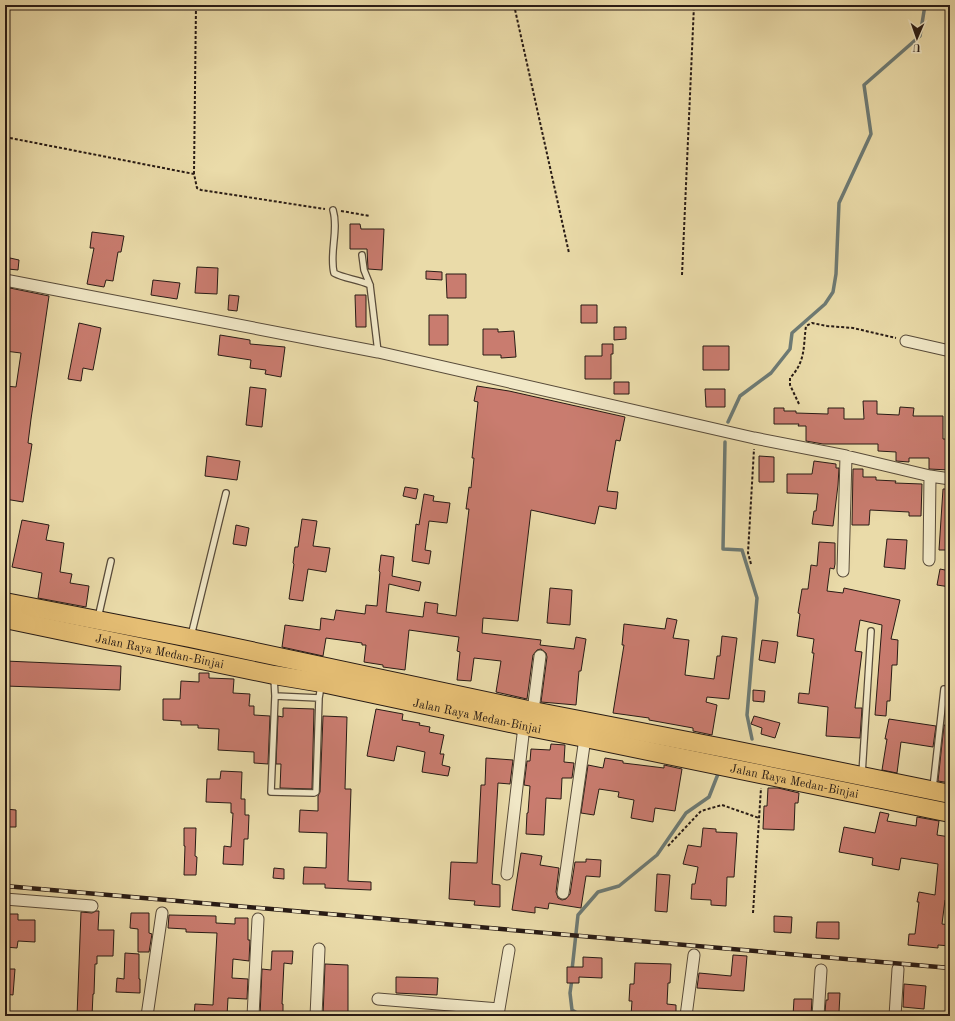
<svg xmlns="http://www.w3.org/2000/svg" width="955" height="1021" font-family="'Old Standard TT',serif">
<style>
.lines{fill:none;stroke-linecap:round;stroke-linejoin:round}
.stream{stroke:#6d7a74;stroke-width:3.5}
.building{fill:#c97c6f;stroke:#281b15}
.service-casing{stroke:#584b3a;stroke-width:8}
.minor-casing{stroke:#584b3a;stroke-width:13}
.primary-casing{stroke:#281b15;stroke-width:20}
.path{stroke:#281b15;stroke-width:2;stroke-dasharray:3 2;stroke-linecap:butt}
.service{stroke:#f1e8c7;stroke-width:5.5}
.minor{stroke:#f1e8c7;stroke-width:11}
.primary{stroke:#e5be74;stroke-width:18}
.rail-casing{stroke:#281b15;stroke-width:4.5}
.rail{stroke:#f1e8c7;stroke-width:3;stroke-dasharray:9;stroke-linecap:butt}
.labels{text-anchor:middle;stroke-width:3;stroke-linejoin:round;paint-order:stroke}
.street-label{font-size:12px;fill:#281b15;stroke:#f1e8c7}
</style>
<rect width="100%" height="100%" fill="#eadba9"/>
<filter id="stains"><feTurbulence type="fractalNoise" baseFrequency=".005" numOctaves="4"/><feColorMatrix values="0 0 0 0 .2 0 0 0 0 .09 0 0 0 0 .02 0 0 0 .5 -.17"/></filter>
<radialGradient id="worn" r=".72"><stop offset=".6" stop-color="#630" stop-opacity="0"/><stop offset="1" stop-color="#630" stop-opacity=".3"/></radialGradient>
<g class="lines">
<path class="stream" d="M728,422L740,396L771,373L790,349L792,333L825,304L833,292L836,274L839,203L871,134L864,85L920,36L925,5
M725,442L723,549L742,550L757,598L747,715L752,739
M572,970L578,915L598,892L619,886L657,855L686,813L709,797L718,774
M572,979L570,993L572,1010L582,1016"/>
</g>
<path class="building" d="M350,224H360L361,229H384L382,270L368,269L367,249H350Z
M92,232L124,236L121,252H118L113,281L106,280L104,287L87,284L94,248H90Z
M10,258L19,260L18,270L8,269Z
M197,267L218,268L217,294L195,293Z
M426,271L442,272V280L426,279Z
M446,274H466V298H447Z
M153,280L180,283L177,299L151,295Z
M5,287L49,296L31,419L28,443L32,444L23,502L5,499V465L7,450L5,449V386L16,387L21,353L5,351Z
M229,295L239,296L237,311L228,310Z
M355,295H366V327H356Z
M581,305H597V323H581Z
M429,315H448V345H429Z
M79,323L101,328L93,370L83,368L81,381L68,379Z
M614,327H626V339L614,340Z
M483,329H498V332L514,331L516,357L501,358V355H483Z
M220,335L250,340V344L285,347L281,377L265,374L266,370L250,368L251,360L218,355Z
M602,344H613V354H611V379H585V356H602Z
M703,346H729V370H703Z
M614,382H629V394H614Z
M477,386L509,391L625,417L620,441L616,440L607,491L618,492L616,509L599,506L595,524L531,510L518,621L483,618L482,633L541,640L540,645L574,649L576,637L586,639L581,671H579L576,705L541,702L547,657L546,653L541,649L537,650L533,655L527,699L496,692L501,661L474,658L471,681L457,680L460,652L457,651L459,637L409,630L405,670L383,667V665L364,662L366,645H362V643L326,638L323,656L282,647L285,625L320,630L321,618L334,620L336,610L365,614L366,605L377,606L380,572L379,571L381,555L394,557L392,576L421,582L419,591L389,584L386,612L423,617L425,602L438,604L437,613L456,616L469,509H466L469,487L471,488L474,458H472L478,402L474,401Z
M250,387L266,389L262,427L246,425Z
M705,389H725V407H706Z
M863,401H877V414L899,415L900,407L914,408L913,416H943V439H950V470L929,469V458H909V462L896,461V452L878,451V444H823L806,441V426H798L799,424H774V408H784V411H796V413L828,414V408H844V419H864Z
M207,456L240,461L237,480L205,476Z
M759,456L774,457V482H759Z
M814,461L836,464V468H839L838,485L833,526L812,524L814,511H816L818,494L787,493V474H812Z
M853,469H863V477H876V480L896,481L895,483L922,484L921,516H909V512L870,510L869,525H852Z
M405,487L418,489L416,499L403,496Z
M943,489H950V550H939Z
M424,494L434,496L433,501L450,503L447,523L429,521L425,550L431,551L429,564L412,561L416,524L419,525Z
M302,519L317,521L313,546L330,548L326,572L308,569L303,601L289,599L294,564L293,563L295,547H298Z
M22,520L49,525L46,540L64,543L60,572L72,574L70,583L89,586L86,607L38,598L42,573L12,567Z
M236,525L249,528L246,546L233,544Z
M887,539L907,540L905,569L884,567Z
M819,542L835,543V564L834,569L830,568L827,591L843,593L844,588L900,600L891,639L898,640L897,665H892L890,701H887L886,716L875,715L882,625L860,620L855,651L862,652L855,708H862L860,738L826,736L828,707L798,703L799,693L809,694L814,653H812L814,639L797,636L800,614L798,613L802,589H808L811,565L817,566Z
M940,569L950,571V587L937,585Z
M550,588L572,590L570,625L547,623Z
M667,618L677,620L673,638L689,640L685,675L714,679L717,656H720L722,636L737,638L729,699L707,697L706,702L717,705L712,735L693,731V728L649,720V718L613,713L624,645H622L624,624L665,629Z
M762,640L778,642L775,663L759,660Z
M5,661L121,666L120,690L5,686Z
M199,673H209V678L234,679L233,693L250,694L249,706H254V715L270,716L268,764L254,763V752L218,750L219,729L198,728V725H181V721L163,720V699H180L181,681L199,682Z
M753,690L765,691L764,702L753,701Z
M283,708L314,709L312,789L280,788L281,764H276L278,716L283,717Z
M376,709L403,714L402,720L420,723L419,725L430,727L429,732L444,735L440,754H444L442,765L450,767L448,776L422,772L425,752L397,746L394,761L367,756Z
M323,716L347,717L345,789H351L348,881L371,882V890L325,888V884H303L304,867L326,868L327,833L299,832L300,810L318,811V796L320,792Z
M754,716L780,723L775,738L761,734L762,728L751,724Z
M889,719L936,726L933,747L901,742L897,773L882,770L887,739H885Z
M944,725L950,726V783L938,781Z
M551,744L565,745L564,762L574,763L572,778H562L561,799L546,798L544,835L526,834L527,813H528L530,786L524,785L527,761H530L531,749L550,750Z
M486,758L513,760L510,784L498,783L492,884L500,885V907L474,905L475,901L449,899L451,862L477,863L481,785H485Z
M605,758L623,761V763L640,765L664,768V765L682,769L675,811L655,808L653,822L631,818L634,800L618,797L619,792L599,789L594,815L581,813L588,765L603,768Z
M221,771L242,772L241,799H245V815H249L248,839H244L243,865L223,864L224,846L231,847L233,813H231V803L206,802L207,779H220Z
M768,788H778L799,793L798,803H795L794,830L763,829L764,806H767Z
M5,809L16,810V827H5Z
M880,812L889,814L887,821L916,826L917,817L939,821L937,835L950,837V875L947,900H945L942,924L950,925V946L938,945V948L908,945L909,934H915L919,902H917L919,892L935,895L938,864L901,858L899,870L872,865L873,858L839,852L844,827L875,833Z
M184,828H196L195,856L197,857L196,875H184L185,846H184Z
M703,828L716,829V832L737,833L734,877H727L726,906L711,905V900L691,899L692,884H695L698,867L683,864L688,845L701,847Z
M521,853L542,856L540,865L559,868L556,892L558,898L562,900L566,899L570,894L575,862H586V859L601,860L600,877L586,876L581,908L549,903L548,909L535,907V913L512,910Z
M274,868L284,869V879L273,878Z
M657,874L670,875L667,912L655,911Z
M96,911H99L98,930H114L113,956H97V964H95L94,994H93L92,1016H77L81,912L92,913Z
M131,913H149V933L152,934L149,952H138V929L130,928Z
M5,914H18V920H35V942L18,941L17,948L5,947Z
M169,915L216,916V923L235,924V918H248V940H250L249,961L233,959L232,978L248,979L247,999L228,998L227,1016H194L195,1004L213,1005L217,933L186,932V929L168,928Z
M774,916L792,917L791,933L774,932Z
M817,922H839V939L816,938Z
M272,951H293L292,964L284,963L282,1004H283V1016H260L262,969L271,970Z
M125,953L139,954V979H140V993L116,992L117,978L124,979Z
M733,955L747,956L744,991L697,988L699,973L731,976Z
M583,957L602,958V978L579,977V983H567V967H583Z
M635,963L671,964L670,983H668L667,1004L676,1005V1016H631L632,1001H629L630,984H634Z
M325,964L348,965V1016H323Z
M5,969H15L13,995L5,994Z
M396,977L438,978L437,995L396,993Z
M904,984L926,986L924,1009L903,1007Z
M828,993H840L839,1012H825L826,1000H828Z
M794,999H812L811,1016H793Z"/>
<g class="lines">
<defs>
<path id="service" d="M333,210C339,230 329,253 334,273C345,279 358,279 370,285
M362,255L364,270L370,285L378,352
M98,618L111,561
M191,636L226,493
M274,677L275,696L271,792L314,793L316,792L319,698L321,686
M275,696L319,698
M862,774L871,631
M933,788L944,689"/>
<path id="minor" d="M5,280L378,352L754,438L846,456L930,476L950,479
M906,341L950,351
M929,560L930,476
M843,571L846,456
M507,874L524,726L533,711L540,656
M563,893L585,738
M5,899L92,906
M378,999L499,1009
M498,1015L509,950
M147,1016L162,913
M253,1016L258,919
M316,1016L319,949
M686,1016L694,955
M818,1016L821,970
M895,1016L898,969"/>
<g id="primary">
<path d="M5,602L190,638L533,711L729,749L950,794"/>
<path id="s1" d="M5,619L274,675L322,683L524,726L585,738L950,813"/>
</g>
</defs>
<use href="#service" class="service-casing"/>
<use href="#minor" class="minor-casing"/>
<use href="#primary" class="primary-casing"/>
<path class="path" d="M514,5L569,253
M5,137L194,174L197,188L201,190L325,209
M194,174L196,5
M341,211L370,216
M682,275L694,5
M799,404L790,385V378C806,361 803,347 806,326L812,323L827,326L853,328L896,338
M751,564L748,553L754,449
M668,846L701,811L722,805L759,818
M753,913L761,788"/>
<use href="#service" class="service"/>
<use href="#minor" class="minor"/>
<use href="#primary" class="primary"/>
<defs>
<path id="rail" d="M5,886L950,968"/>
</defs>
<use href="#rail" class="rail-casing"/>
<use href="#rail" class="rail"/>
</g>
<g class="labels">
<g class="street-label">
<text dy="4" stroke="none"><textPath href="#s1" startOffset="158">Jalan Raya Medan-Binjai</textPath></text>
<text dy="4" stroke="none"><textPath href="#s1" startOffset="482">Jalan Raya Medan-Binjai</textPath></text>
<text dy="4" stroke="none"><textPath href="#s1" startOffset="806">Jalan Raya Medan-Binjai</textPath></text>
</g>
</g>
<rect width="955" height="1021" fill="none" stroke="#eadba9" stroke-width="20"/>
<rect x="6" y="6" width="943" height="1009" fill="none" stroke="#281b15" stroke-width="2"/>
<rect x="10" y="10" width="935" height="1001" fill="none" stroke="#281b15"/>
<g transform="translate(917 38) rotate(182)" stroke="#f1e8c7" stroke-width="3" paint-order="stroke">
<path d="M0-3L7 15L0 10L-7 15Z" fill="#281b15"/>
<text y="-6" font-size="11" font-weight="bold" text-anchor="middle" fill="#281b15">U</text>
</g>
<rect width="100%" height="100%" filter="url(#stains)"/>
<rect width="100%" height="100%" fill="url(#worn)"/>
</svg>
